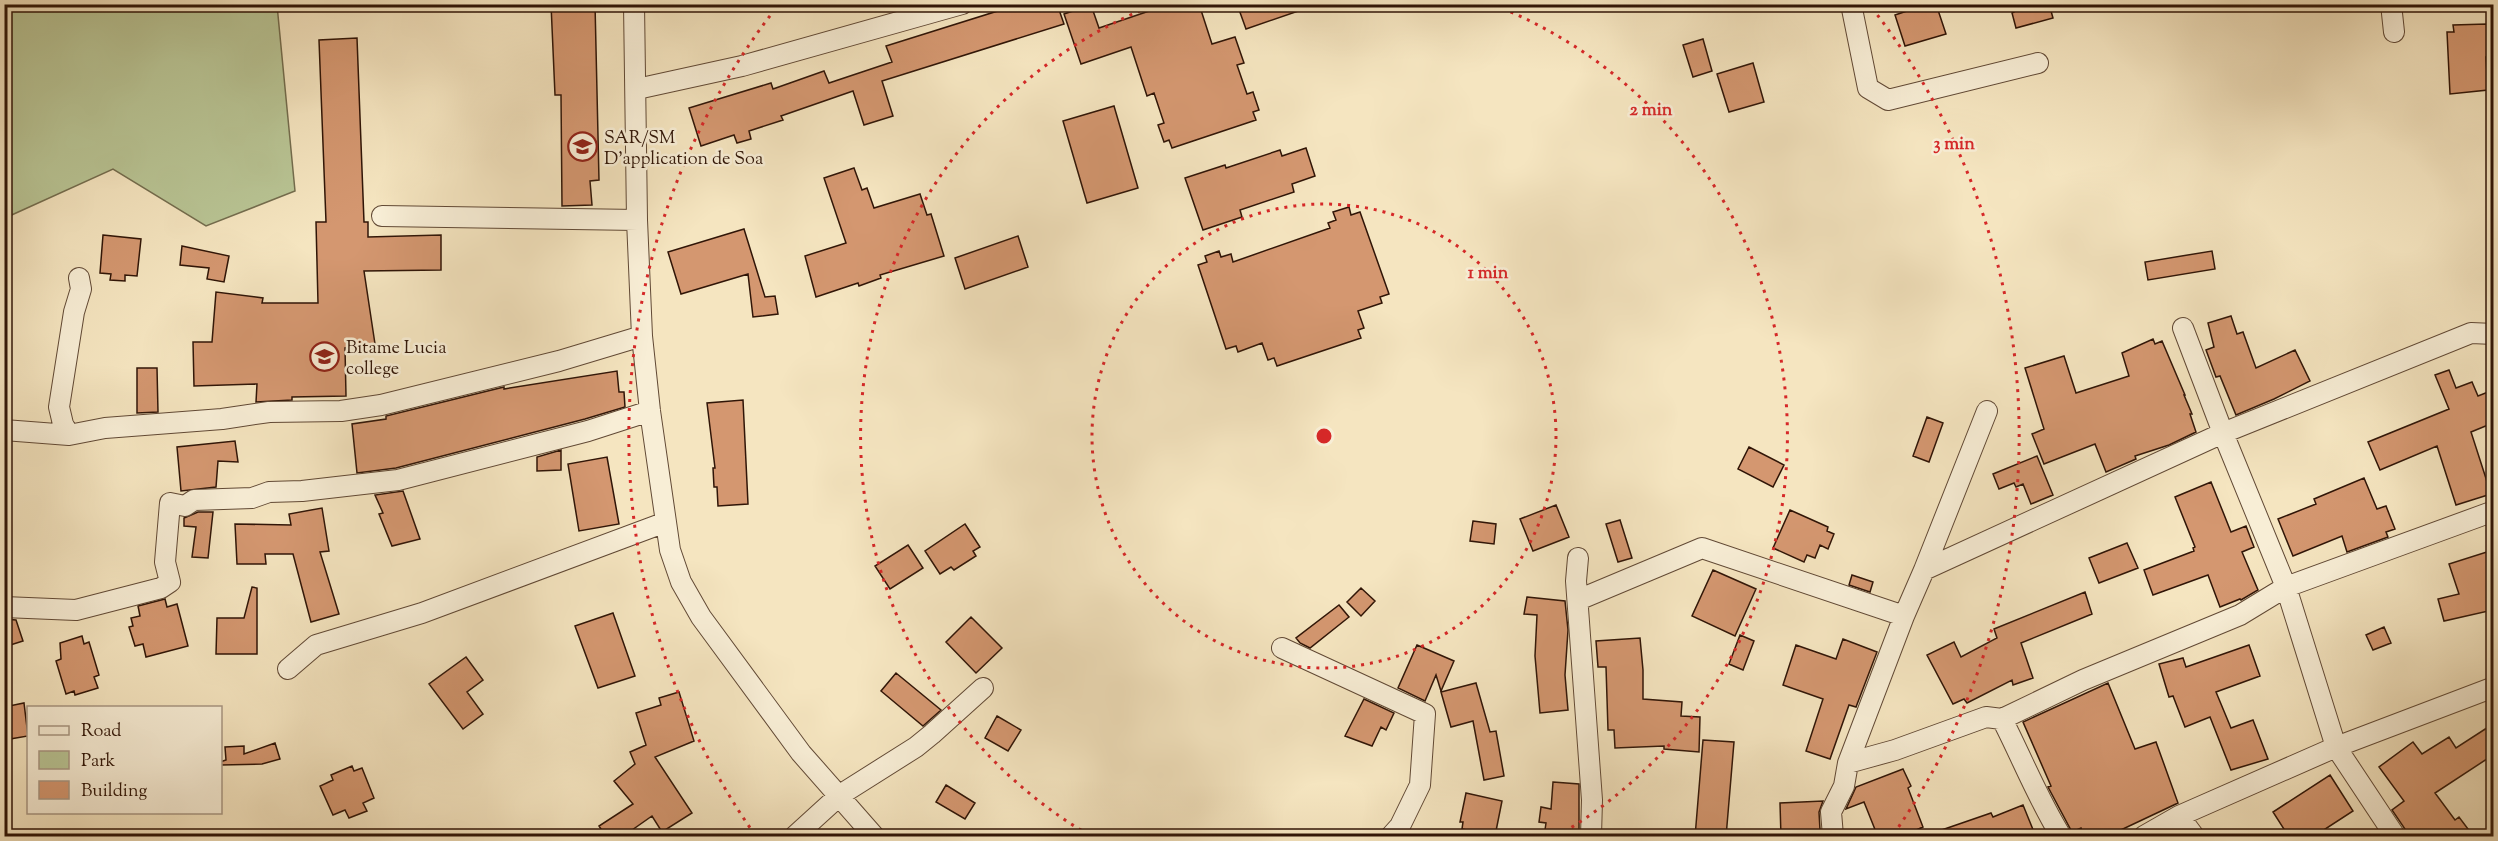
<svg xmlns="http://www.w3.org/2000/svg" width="2498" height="841" font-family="'Sorts Mill Goudy',serif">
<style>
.green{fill:#b9c595;stroke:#746d4e;stroke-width:1.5}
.building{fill:#d49770;stroke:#301507;stroke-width:1.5}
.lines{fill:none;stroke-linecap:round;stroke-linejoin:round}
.minor-casing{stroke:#614935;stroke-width:22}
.minor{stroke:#f8eed6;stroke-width:20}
.ring{fill:none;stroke:#d62828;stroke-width:3;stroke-dasharray:3 6}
.labels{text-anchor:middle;stroke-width:5;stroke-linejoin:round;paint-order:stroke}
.poi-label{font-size:18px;fill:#301507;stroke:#f8eed6;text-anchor:start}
.centre{fill:#d62828;stroke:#f8eed6;stroke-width:3}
.ring-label{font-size:18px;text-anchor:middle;font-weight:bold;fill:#d62828;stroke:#f8eed6;stroke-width:5;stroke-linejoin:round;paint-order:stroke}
</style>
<rect width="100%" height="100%" fill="#f5e5c0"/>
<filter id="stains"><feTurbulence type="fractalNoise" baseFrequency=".00333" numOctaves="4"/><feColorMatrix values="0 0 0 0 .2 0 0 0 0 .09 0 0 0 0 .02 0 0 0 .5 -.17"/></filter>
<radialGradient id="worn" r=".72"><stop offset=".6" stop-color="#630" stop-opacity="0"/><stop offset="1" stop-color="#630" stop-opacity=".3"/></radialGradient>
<path class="green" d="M5,4L277,5L295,191L206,226L113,169L5,218Z"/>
<path class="building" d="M551,4H595L599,180L590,181L592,205L562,206L561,95H555Z
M1020,4H1057L1064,24L882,81L893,116L864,125L853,91L781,116L783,120L749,131L751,139L737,143L734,135L701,146L689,108L771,83L773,89L824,71L829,83L892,62L886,46Z
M1156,4H1199L1212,44L1235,37L1244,63L1237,65L1247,94L1253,92L1259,110L1253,112L1256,120L1172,148L1169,140L1164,142L1158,125L1164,123L1154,93L1147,96L1131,47L1081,64L1064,14L1091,5L1099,28L1158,8Z
M1237,4H1309L1310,7L1246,29Z
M1928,4H1936L1946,34L1905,46L1895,15Z
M2012,4H2049L2053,18L2016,28L2012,13L2014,12Z
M2487,24L2489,57H2486L2488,90L2450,94L2447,32H2454L2453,25Z
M357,38L364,222H368V237L441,235V270L364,271L375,344L345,348L346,396L292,397V400L256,402L257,384L194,386L193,342H212L216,292L263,298L262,303H318L316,222H326L319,40Z
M1703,39L1712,71L1693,77L1683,45Z
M1753,63L1764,102L1729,112L1717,74Z
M1114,106L1138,188L1087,203L1063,121Z
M1306,148L1315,176L1292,184L1294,192L1240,210L1242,217L1203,230L1185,178L1225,165L1226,168L1280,150L1282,156Z
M854,168L862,190L867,188L874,208L920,194L927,215L931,214L944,256L880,275L881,278L859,286L858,283L816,297L805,256L846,243L824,178Z
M1349,207L1351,215L1360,212L1389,294L1380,297L1382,303L1358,311L1364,328L1358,330L1361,338L1277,366L1274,358L1268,360L1262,343L1238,352L1236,346L1226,349L1198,265L1207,262L1205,256L1219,251L1221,257L1231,254L1233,262L1330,228L1328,223L1336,220L1333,212Z
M744,229L765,297L775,296L778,314L753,317L748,274L681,294L668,252Z
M103,235L141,239L137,276L125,275V281L110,280L111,274L100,273Z
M1018,236L1028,267L965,289L955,258Z
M182,246L229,256L224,282L207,279L209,268L180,265Z
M2212,251L2215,269L2148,280L2145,262Z
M2231,316L2237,334L2243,332L2256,368L2295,350L2310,381L2274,399L2236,415L2220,376L2216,377L2206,350L2214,347L2208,323Z
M2153,339L2155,344L2162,341L2185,395H2184L2192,414H2190L2196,432L2169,445L2135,456L2136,459L2106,472L2095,444L2044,464L2032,434L2044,429L2025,368L2064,356L2076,393L2129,376L2122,353Z
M137,368H157L158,412L137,413Z
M2449,370L2456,388L2472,382L2478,396L2493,390V423L2471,432L2491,494L2456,505L2437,446L2380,470L2368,442L2449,409L2435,375Z
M617,371L619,392H624L625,407L585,419L396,468L357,473L352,424L386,419V416L504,387V389Z
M743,400L748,504L718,506L717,487H714L713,468H715L707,403Z
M1927,417L1943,423L1929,462L1913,456Z
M235,441L238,462L218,461L216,487L181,491L177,447Z
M1749,447L1784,465L1773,487L1738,469Z
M561,450V470L537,471V457Z
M2037,456L2053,495L2031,504L2023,484L2016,487L2014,483L1999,489L1993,474Z
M607,457L619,524L579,531L568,464Z
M2364,478L2377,509L2386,506L2395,529L2386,532L2388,537L2347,552L2342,536L2293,556L2278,519L2316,504L2314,499Z
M2211,482L2231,532L2246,526L2254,547L2242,552L2258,590L2241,600L2240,599L2220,607L2208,575L2153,595L2144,570L2194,551L2193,548L2195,547L2175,497Z
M403,491L420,539L392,546L379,514L383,513L375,495Z
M1556,505L1569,537L1533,551L1520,519Z
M322,508L329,551L320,552L339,614L311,622L293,554H265L266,564H237L235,524L291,525L289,514Z
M1790,510L1828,527L1827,531L1834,534L1828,549L1820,545L1815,558L1807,555L1804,562L1773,548Z
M198,512H213L208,558L192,557L196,527L184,526V518Z
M1620,520L1632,558L1618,562L1606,524Z
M1473,521L1496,524L1494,544L1470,541Z
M965,524L980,547L973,551L976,556L954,570L951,567L940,574L925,551Z
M2127,543L2138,568L2099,583L2089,558Z
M908,545L923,568L890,589L875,566Z
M2493,550V610L2444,621L2438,599L2459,594L2449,564Z
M1713,570L1756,589L1735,636L1692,616Z
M1852,575L1873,582L1870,592L1849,585Z
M252,587L257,588V654H216L217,618H244Z
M1361,588L1375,601L1361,616L1347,602Z
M2085,592L2092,614L2021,643L2033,678L2013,685L2012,680L1967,703L1964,699L1953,704L1927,655L1954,642L1961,657L1997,638L1994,629Z
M1527,597L1565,601L1568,630L1565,675L1568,710L1540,713L1535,656L1537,615L1524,614Z
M165,599L167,607L177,604L188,646L146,657L143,644L135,646L129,627L133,626L131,618L140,616L138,606Z
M1339,605L1349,617L1310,648L1300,643L1296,638Z
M613,613L635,676L598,688L575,626Z
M971,617L1002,648L976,673L946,642Z
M4,619L16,620L23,641L4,647Z
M2384,627L2391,643L2373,650L2366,635Z
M1740,635L1754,641L1743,670L1729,664Z
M82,636L84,644L89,642L99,675L94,677L98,688L75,695L74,691L66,694L56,661L61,659L60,643Z
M1640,638L1643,670V699L1682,702L1681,716L1700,717L1699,752L1664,749V746L1615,748L1614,730H1608L1606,667H1598L1596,641Z
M1843,639L1877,652L1856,707L1849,705L1830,759L1806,751L1823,699L1783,685L1796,645L1836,659Z
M1417,645L1454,661L1441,691L1436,675L1425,701L1398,688Z
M2249,645L2260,676L2216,692L2231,728L2253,720L2268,759L2231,770L2210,717L2185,727L2173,696L2169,697L2159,664L2183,658L2186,667Z
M466,657L483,680L467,692L483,714L463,729L429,684Z
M896,673L941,710L923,726L881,691Z
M1476,683L1490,732L1496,731L1504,776L1484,780L1473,721L1451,727L1441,692Z
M2108,683L2135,749L2156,742L2178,803L2106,837H2084L2081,828L2072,832L2048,787L2051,786L2023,722Z
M679,692L694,741L655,757L692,813L662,832L652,816L622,837H606L599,826L633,804L614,781L635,764L630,752L646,745L636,713L661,705L659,698Z
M1364,699L1394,713L1386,730L1381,727L1372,746L1345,736Z
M24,703L28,736L4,740V707Z
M997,716L1021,730L1008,751L985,738Z
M2493,724V755L2435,793L2455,820L2459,817L2474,837H2407L2405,829L2392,810L2404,801L2379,767L2413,742L2422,754L2449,737L2456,748Z
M1703,740L1734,742L1726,837H1695Z
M275,743L280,759L262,764L221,765L220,762L226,760L225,747L244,746V754Z
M352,766L354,771L362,768L374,798L363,803L367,811L349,818L345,810L333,815L320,786L333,780L331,775Z
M1903,769L1911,786L1908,788L1923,827L1900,837H1878L1864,802L1846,809L1856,787Z
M2330,775L2353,811L2313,837H2289L2273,812Z
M1553,782L1579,784V837H1544L1546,823L1539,822L1541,807L1551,809Z
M946,785L975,803L965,819L936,802Z
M1466,793L1502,801L1495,836L1462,829L1463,822H1460Z
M1823,801L1819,812L1820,830L1809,831V837H1781L1780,803Z
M2023,805L2036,837H2007L2005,832L1993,837H1931L1930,834L1991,813L1993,817Z"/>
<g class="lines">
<defs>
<path id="minor" d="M634,4L637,220L642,336L650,411L670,550L681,582L701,617L801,753L874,836
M1851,4L1868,88L1888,100L2038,63
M2391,4L2394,32
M637,89L742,66L962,4
M382,216L637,220
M79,278L81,289L74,312L59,407L63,424L69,435L105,428L222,419L269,412L341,411L381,405L559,361L642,336
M4,430L69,435
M2494,511L2286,587L2336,747L2494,687
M1578,558L1576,581L1592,800L1591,836
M1924,570L1987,411
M1578,600L1702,548L1904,616
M4,607L76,610L161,588L170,582L165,562L170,503L185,506L194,500L252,498L269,492L302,491L398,480L588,431L650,411
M1282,648L1425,714L1420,785L1400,826L1391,836
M288,669L316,645L422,613L666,522
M2002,719C2022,758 2038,799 2061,836
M1848,763L1904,616L1924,570L2223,433L2183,328
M2179,816L2194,836
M795,836L840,795L916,747L932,734L983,688
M1833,836L1831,812L1844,786L1848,763L1895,750L1986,717L2002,719L2083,680L2240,615L2286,587L2223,433L2471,333L2494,334
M2144,836L2179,816L2336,747L2395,836"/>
</defs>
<use href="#minor" class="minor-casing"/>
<use href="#minor" class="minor"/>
</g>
<g class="ring">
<circle cx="1324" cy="436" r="232"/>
<path d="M1089 835A463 463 0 0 1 1154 5M1494 5A463 463 0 0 1 1559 835"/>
<path d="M755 835A695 695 0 0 1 776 8M1872 8A695 695 0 0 1 1893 835"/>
</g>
<defs>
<symbol id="school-ring" viewBox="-11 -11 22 22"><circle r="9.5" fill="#f8eed6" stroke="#8f2418" stroke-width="1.5"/><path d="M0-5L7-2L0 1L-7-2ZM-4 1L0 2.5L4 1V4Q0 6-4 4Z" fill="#8f2418"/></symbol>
</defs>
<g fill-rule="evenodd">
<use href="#school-ring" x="566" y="130" width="33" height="33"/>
<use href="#school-ring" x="308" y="340" width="33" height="33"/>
</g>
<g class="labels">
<g class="poi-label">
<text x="604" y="143">SAR/SM<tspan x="604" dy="21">D'application de Soa</tspan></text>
<text x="346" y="353">Bitame Lucia<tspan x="346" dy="21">college</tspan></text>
</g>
</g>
<circle cx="1324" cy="436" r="9" class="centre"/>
<g class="ring-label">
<text x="1651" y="115">2 min</text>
<text x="1954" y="149">3 min</text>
<text x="1488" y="278">1 min</text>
</g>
<rect width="2498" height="841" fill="none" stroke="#f5e5c0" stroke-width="24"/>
<rect x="6" y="6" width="2486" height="829" fill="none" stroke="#301507" stroke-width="3"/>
<rect x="12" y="12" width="2474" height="817" fill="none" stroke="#301507" stroke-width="1.5"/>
<rect x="27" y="706" width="195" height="108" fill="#f8eed6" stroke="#a89783" stroke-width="1.5"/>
<rect x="39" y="726" width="30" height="9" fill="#f8eed6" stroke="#a89783" stroke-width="1.5"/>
<text x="81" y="736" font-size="18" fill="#301507">Road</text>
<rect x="39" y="751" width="30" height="18" fill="#b9c595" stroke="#a89783" stroke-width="1.5"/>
<text x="81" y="766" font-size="18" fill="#301507">Park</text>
<rect x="39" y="781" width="30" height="18" fill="#d49770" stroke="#a89783" stroke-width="1.5"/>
<text x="81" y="796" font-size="18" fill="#301507">Building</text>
<rect width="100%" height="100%" filter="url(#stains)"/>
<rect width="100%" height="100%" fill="url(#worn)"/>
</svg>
